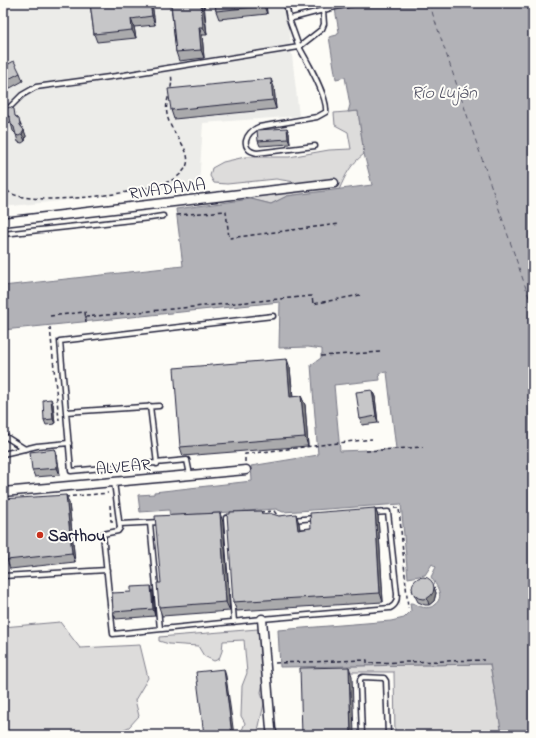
<svg xmlns="http://www.w3.org/2000/svg" width="536" height="738" font-family="'Indie Flower',sans-serif">
<style>
.built{fill:#ecece9}
.green{fill:#dddcdb;stroke:#807f8b}
.water{fill:#b2b2b7;stroke:#787885;fill-rule:evenodd}
.lines{fill:none;stroke-linecap:round;stroke-linejoin:round}
.ferry{stroke:#545466;stroke-width:1;stroke-dasharray:5 4;stroke-linecap:butt}
.lane-casing{stroke:#22223b;stroke-width:7}
.street-casing{stroke:#22223b;stroke-width:11}
.path{stroke:#22223b;stroke-width:1.5;stroke-dasharray:4 3;stroke-linecap:butt}
.lane{stroke:#fdfcf7;stroke-width:4}
.street{stroke:#fdfcf7;stroke-width:8}
.wall{fill:#aaaaac;stroke:#22223b}
.shaded-wall{fill:#8b8b8c;stroke:#22223b}
.building{fill:#c6c6c8;stroke:#22223b}
.poi-dot{fill:#c8321e;stroke:#fdfcf7;stroke-width:1.5}
.labels{text-anchor:middle;stroke-width:4;stroke-linejoin:round;paint-order:stroke}
.street-label{font-size:17px;fill:#22223b;stroke:#fdfcf7}
.poi-label{font-size:17px;font-weight:bold;fill:#22223b;stroke:#fdfcf7;text-anchor:start}
.water-label{font-size:18px;font-style:italic;fill:#545466;stroke:#fdfcf7}
</style>
<rect width="100%" height="100%" fill="#fdfcf7"/>
<filter id="ink" filterUnits="userSpaceOnUse"><feTurbulence type="fractalNoise" baseFrequency=".025" numOctaves="2"/><feDisplacementMap in="SourceGraphic" scale="8" xChannelSelector="R" yChannelSelector="G"/><feConvolveMatrix kernelMatrix="1 2 1 2 8 2 1 2 1" color-interpolation-filters="sRGB"/></filter>
<g filter="url(#ink)">
<path class="built" d="M3,3H286L299,116L203,123L199,186L3,207Z"/>
<path class="green" d="M358,111L364,154C350,165 346,174 339,190L287,196L271,204L251,199L295,182L276,179L227,184L214,183L210,176L212,168L223,162L245,157H289L329,150L351,149L348,132L335,125L334,113Z
M60,622L80,648L140,645L148,678L135,700L139,716L129,727L120,731V735H3V627Z
M258,629L263,683L261,692L264,704L257,735H240L245,723L241,716L242,686L247,673L244,640L223,641L222,651L219,659L214,661L204,656L198,646L169,644L159,641V637Z
M490,664L502,735H395L394,672H348V666Z"/>
<path class="water" d="M334,3H533V735H502L490,664L280,667L278,630L391,621L404,618L411,611L410,603C416,603 417,606 422,607C426,608 431,608 434,605C446,597 436,585 431,577L436,567L432,564L425,575L408,578L401,504L283,512L276,509L170,516L169,510L140,512L138,495L154,494V492L252,481L251,466L318,455L311,365L321,358V354H322V349L308,347L279,348L280,302L3,330V286L183,266L176,209L251,199L271,204L287,196L372,185L364,154L358,111L348,112L350,105L345,77L336,79L329,37L337,35L339,32ZM387,372L396,449L367,451L366,450L340,451L334,385L380,380L379,373Z"/>
<g class="lines">
<path class="ferry" d="M430,3L433,15L533,309"/>
<defs>
<path id="lane" d="M286,3L289,19L299,47L322,29L324,24L323,10
M289,19L335,7L352,4
M3,114L22,95L36,87L124,75L299,47C307,61 328,97 326,112L317,117L259,127C245,132 239,150 257,153L315,146
M3,234L150,218L163,216
M150,406L157,464
M66,412L159,406
M3,435L25,449
M3,454L37,446L69,443
M190,475L187,460L71,471L60,341L273,316
M114,482L120,528L118,531L103,534L113,634L262,619L390,608C396,605 397,601 397,594L388,512L373,513
M226,518L234,622
M293,520L314,518
M150,523L160,629
M120,524L161,522
M3,576L107,570
M362,735L360,680L361,678L363,677L384,678L386,681L388,735"/>
<path id="street" d="M3,222L334,183
M3,492L246,470
M262,619L271,729L273,735"/>
</defs>
<use href="#lane" class="lane-casing"/>
<use href="#street" class="street-casing"/>
<path class="path" d="M3,170C7,178 2,187 9,192C31,208 145,193 170,181C176,178 182,174 186,167C193,152 175,137 170,124C160,101 175,92 171,74
M177,215L226,211L229,238L339,224
M50,316L85,312L86,322
M85,317L312,296L313,304L360,295
M50,327L59,420
M321,356L380,352
M366,451L423,447
M245,462V454L372,439
M65,497L108,493
M110,505L111,521H113
M394,508H399L408,608
M260,512L274,511L277,515L280,516
M275,663L367,660V663L484,660"/>
<use href="#lane" class="lane"/>
<use href="#street" class="street"/>
</g>
<path class="wall" d="M90,3H152L155,25L134,27L136,38L97,42L94,34Z
M167,3H204L207,35H202L204,58L179,61L176,52L171,6H168Z
M215,3H266L267,14L219,19L216,11Z
M3,67L20,73L23,81L3,92Z
M274,87L276,109L174,119L171,110Z
M3,110L17,117L26,136L25,141L22,143L18,142L16,134L13,131L11,123L8,122Z
M289,133L290,144L260,146L258,141Z
M290,368L293,397L301,396L305,405L308,446L183,456L180,447Z
M372,390L375,397L378,423L362,425L360,419Z
M53,404L55,424L46,425L44,420Z
M55,449L57,456L60,475L35,477L32,470Z
M69,503L75,562L10,569L7,560Z
M375,508L378,516L383,602L237,611L233,602L262,514L299,523L300,529L311,528Z
M223,522L230,611L162,616L159,607L161,583Z
M434,587L436,593L434,601L429,605H425L418,602L412,590Z
M153,593L155,616L116,619L113,612Z"/>
<path class="shaded-wall" d="M150,3H152L155,25L152,16Z
M201,3H203L207,35L203,27Z
M264,3H266L267,14L264,6Z
M131,19L134,27L136,38L132,30Z
M199,27L202,35L204,58L201,50Z
M271,79L274,87L276,109L273,100Z
M287,128L289,133L290,144L288,139Z
M24,130L26,136L25,141L22,134Z
M287,359L290,368L293,406L290,397Z
M372,390L375,397L378,423L376,416Z
M301,396L305,405L308,446L305,437Z
M51,399L53,404L55,424L53,419Z
M55,449L57,456L60,475L57,468Z
M66,495L69,503L75,562L72,553Z
M375,508L378,516L383,602L380,593Z
M220,513L223,522L230,611L226,602Z
M296,514L299,523L301,538L298,530Z
M151,586L153,593L155,616L153,609Z
M434,587L436,593L434,601L429,605L427,598Z
M349,667L352,676L354,735H351Z
M224,669L226,676L234,735H232Z"/>
<path class="building" d="M90,3H150L152,16L131,19L132,30L94,34Z
M171,3H201L203,27H199L201,50L176,52Z
M215,3H264V6L216,11Z
M14,61L20,73L3,82V67Z
M271,79L273,100L171,110L168,89Z
M10,107L14,109L15,116L19,119L20,125L24,130L22,134L19,136L16,135L14,127L11,124L10,117L6,115L3,110Z
M287,128L288,139L258,141L257,130Z
M287,359L290,397L301,396L305,437L180,447L174,368Z
M372,390L376,416L360,419L356,392Z
M51,399L53,419L44,420L43,400Z
M55,449L57,468L32,470L30,452Z
M66,495L72,553L7,560L3,518V499Z
M375,508L380,593L233,602L227,514H230V512L261,511L262,514L269,513L279,516L296,514L298,530L311,528L310,513Z
M220,513L226,602L159,607L157,583H161L155,516Z
M412 588a11 11 0 1 1 22 0a11 11 0 1 1-22 0Z
M151,586L153,609L113,612L112,593L131,592V587Z
M349,667L351,735H302L300,668Z
M224,669L232,735H204L196,672Z"/>
</g>
<circle class="poi-dot" cx="40" cy="535" r="4"/>
<g class="labels">
<g class="street-label">
<text transform="translate(167 188) rotate(-7)" y="6">RIVADAVIA</text>
<text transform="translate(123 466) rotate(-5)" y="6">ALVEAR</text>
</g>
<g class="poi-label">
<text x="48" y="541">Sarthou</text>
</g>
<g class="water-label">
<text x="444" y="98">Río Luján</text>
</g>
</g>
<rect width="536" height="738" fill="none" stroke="#fdfcf7" stroke-width="16"/>
<rect x="8" y="8" width="520" height="722" fill="none" stroke="#22223b" stroke-width="1.5" filter="url(#ink)"/>
</svg>
